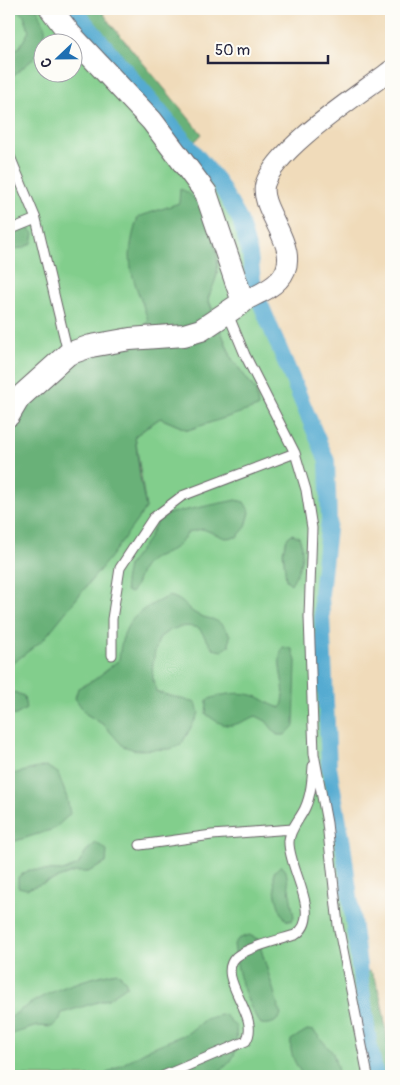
<svg xmlns="http://www.w3.org/2000/svg" width="400" height="1085" font-family="Pangolin,sans-serif">
<style>
.green{fill:#82ce8c;stroke:#527864;fill-rule:evenodd}
.forest{fill:#69b178;stroke:#466a5a}
.lines{fill:none;stroke-linecap:round;stroke-linejoin:round}
.canal{stroke:#55abd1;stroke-width:16}
.service-casing{stroke:#6a6367;stroke-width:11}
.minor-casing{stroke:#6a6367;stroke-width:21}
.tertiary-casing{stroke:#6a6367;stroke-width:24}
.service{stroke:#fff;stroke-width:9}
.minor{stroke:#fff;stroke-width:19}
.tertiary{stroke:#fff;stroke-width:22}
</style>
<rect width="100%" height="100%" fill="#fdfcf7"/>
<filter id="ink" filterUnits="userSpaceOnUse"><feTurbulence type="fractalNoise" baseFrequency=".02" numOctaves="2"/><feDisplacementMap in="SourceGraphic" scale="10" xChannelSelector="R" yChannelSelector="G"/><feConvolveMatrix kernelMatrix="1 2 1 2 8 2 1 2 1" color-interpolation-filters="sRGB"/></filter>
<filter id="wash" filterUnits="userSpaceOnUse"><feTurbulence type="fractalNoise" baseFrequency=".0096" numOctaves="4" result="noise"/><feDisplacementMap in="SourceGraphic" scale="20" xChannelSelector="R" yChannelSelector="G"/><feGaussianBlur stdDeviation="1.12" result="paint"/><feColorMatrix in="noise" values="0 0 0 0 0 0 0 0 0 0 0 0 0 0 0 0 0 1.4 0 .05"/><feComposite in="paint" operator="in"/></filter>
<g filter="url(#wash)">
<rect width="100%" height="100%" fill="#f0dbba"/>
<path class="green" d="M9,9H51L172,129L217,180L240,220L250,255L254,288L327,461L329,519L321,594L329,767L343,844L369,1042L376,1076H9V666L43,639L146,508L135,436L160,418L188,430L256,391L232,359L208,298L218,272L179,203L148,321L141,330L9,405ZM42,42H72V72H42Z"/>
<path class="forest" d="M15,9H37L45,28V42H42V48L32,60L9,79V51L19,48L29,31L24,15Z
M51,9H101L109,22L202,134L180,157Z
M180,189C204,195 221,251 217,273C216,281 211,290 208,299L232,359L256,391L258,407L188,430L160,418L135,436L140,477L146,508L111,556L43,640L9,666V405L29,382L141,330L148,320C133,275 122,265 138,217L179,203Z
M24,225L34,233L32,243L23,248L10,249L9,235Z
M236,500L244,502L250,512L246,527L237,537L225,538L203,529L188,532C181,545 172,551 158,557C155,558 150,559 148,562C138,571 140,581 131,593L126,591L125,582L128,566L147,541L159,518L167,514Z
M292,534L299,537C306,554 300,569 291,584L286,580L283,551L287,538Z
M170,596C183,600 184,605 193,612C210,623 216,613 230,635L229,646L222,651L213,649L199,628C183,624 174,627 160,637C153,654 149,675 157,692L196,703L199,713L181,745L170,749L135,750L123,746L104,725L86,714L75,698L78,688L94,680L119,660C122,621 137,610 170,596Z
M283,647L292,649L296,661L294,726L285,735H277L266,721L256,716C232,726 228,731 206,714L207,700C223,693 246,690 262,699C269,703 273,706 281,708C290,689 273,666 283,647Z
M14,692L24,696L26,709L16,715L9,716V697Z
M46,766L58,773L67,798L70,814L54,829L9,843V775Z
M96,843L107,850L106,863L88,872H75L27,889L18,887V877L29,870L63,871L78,865L86,851Z
M281,865L286,871L294,917L291,921L286,920C276,907 274,888 274,872Z
M249,935L258,939L281,1015C276,1023 271,1025 261,1024C245,1003 237,971 234,944L238,939Z
M370,971C384,987 388,1053 391,1076H370L353,977Z
M117,972L125,980L127,986L108,999L62,1013L60,1019L52,1027L37,1026L9,1035V1019C39,993 79,980 117,972Z
M224,1014L236,1027C237,1049 238,1060 217,1072L208,1070L192,1076H102L151,1048L188,1033L205,1019Z
M307,1030L314,1031L333,1053L338,1071L336,1076H303C296,1064 289,1055 291,1040Z"/>
<g class="lines">
<path class="canal" d="M74,9L217,180L240,220L250,255L254,288L327,461L329,519L321,594L329,767L343,844L369,1042L376,1076"/>
</g>
</g>
<g filter="url(#ink)">
<g class="lines">
<defs>
<path id="service" d="M9,154L36,219
M9,230L36,219L68,353
M228,314L245,355L295,453L306,490L312,528L309,617L314,754L327,823L338,925L368,1076
M112,655V619L120,568L153,518L182,496L295,453
M140,845L212,835L293,829
M163,1076L246,1041C262,1016 214,978 236,957C248,947 279,940 295,935C324,918 288,868 289,842C289,830 300,819 305,808C311,795 312,780 313,766"/>
<path id="minor" d="M243,302C255,295 269,291 279,280C307,251 257,210 265,184C277,147 359,95 391,70"/>
<path id="tertiary" d="M9,415L19,398L68,354L91,346L130,339L184,335L201,330L243,302L206,193L152,121L70,34L51,9"/>
</defs>
<use href="#service" class="service-casing"/>
<use href="#minor" class="minor-casing"/>
<use href="#tertiary" class="tertiary-casing"/>
<use href="#service" class="service"/>
<use href="#minor" class="minor"/>
<use href="#tertiary" class="tertiary"/>
</g>
</g>
<rect width="400" height="1085" fill="none" stroke="#fdfcf7" stroke-width="30"/>
<g transform="translate(58 58) rotate(248)"><circle r="24" fill="#fdfcf7" stroke="#a5a5ac"/>
<path d="M0-4L9 19L0 12L-9 19Z" fill="#1f6fb2"/>
<text y="-8" font-size="14" font-weight="bold" text-anchor="middle" fill="#22223b">С</text>
</g>
<path d="M208 55v8h120v-8" fill="none" stroke="#22223b" stroke-width="2.5"/>
<text x="215" y="55" font-size="15" fill="#22223b" stroke="#fdfcf7" stroke-width="4" paint-order="stroke">50 m</text>
</svg>
